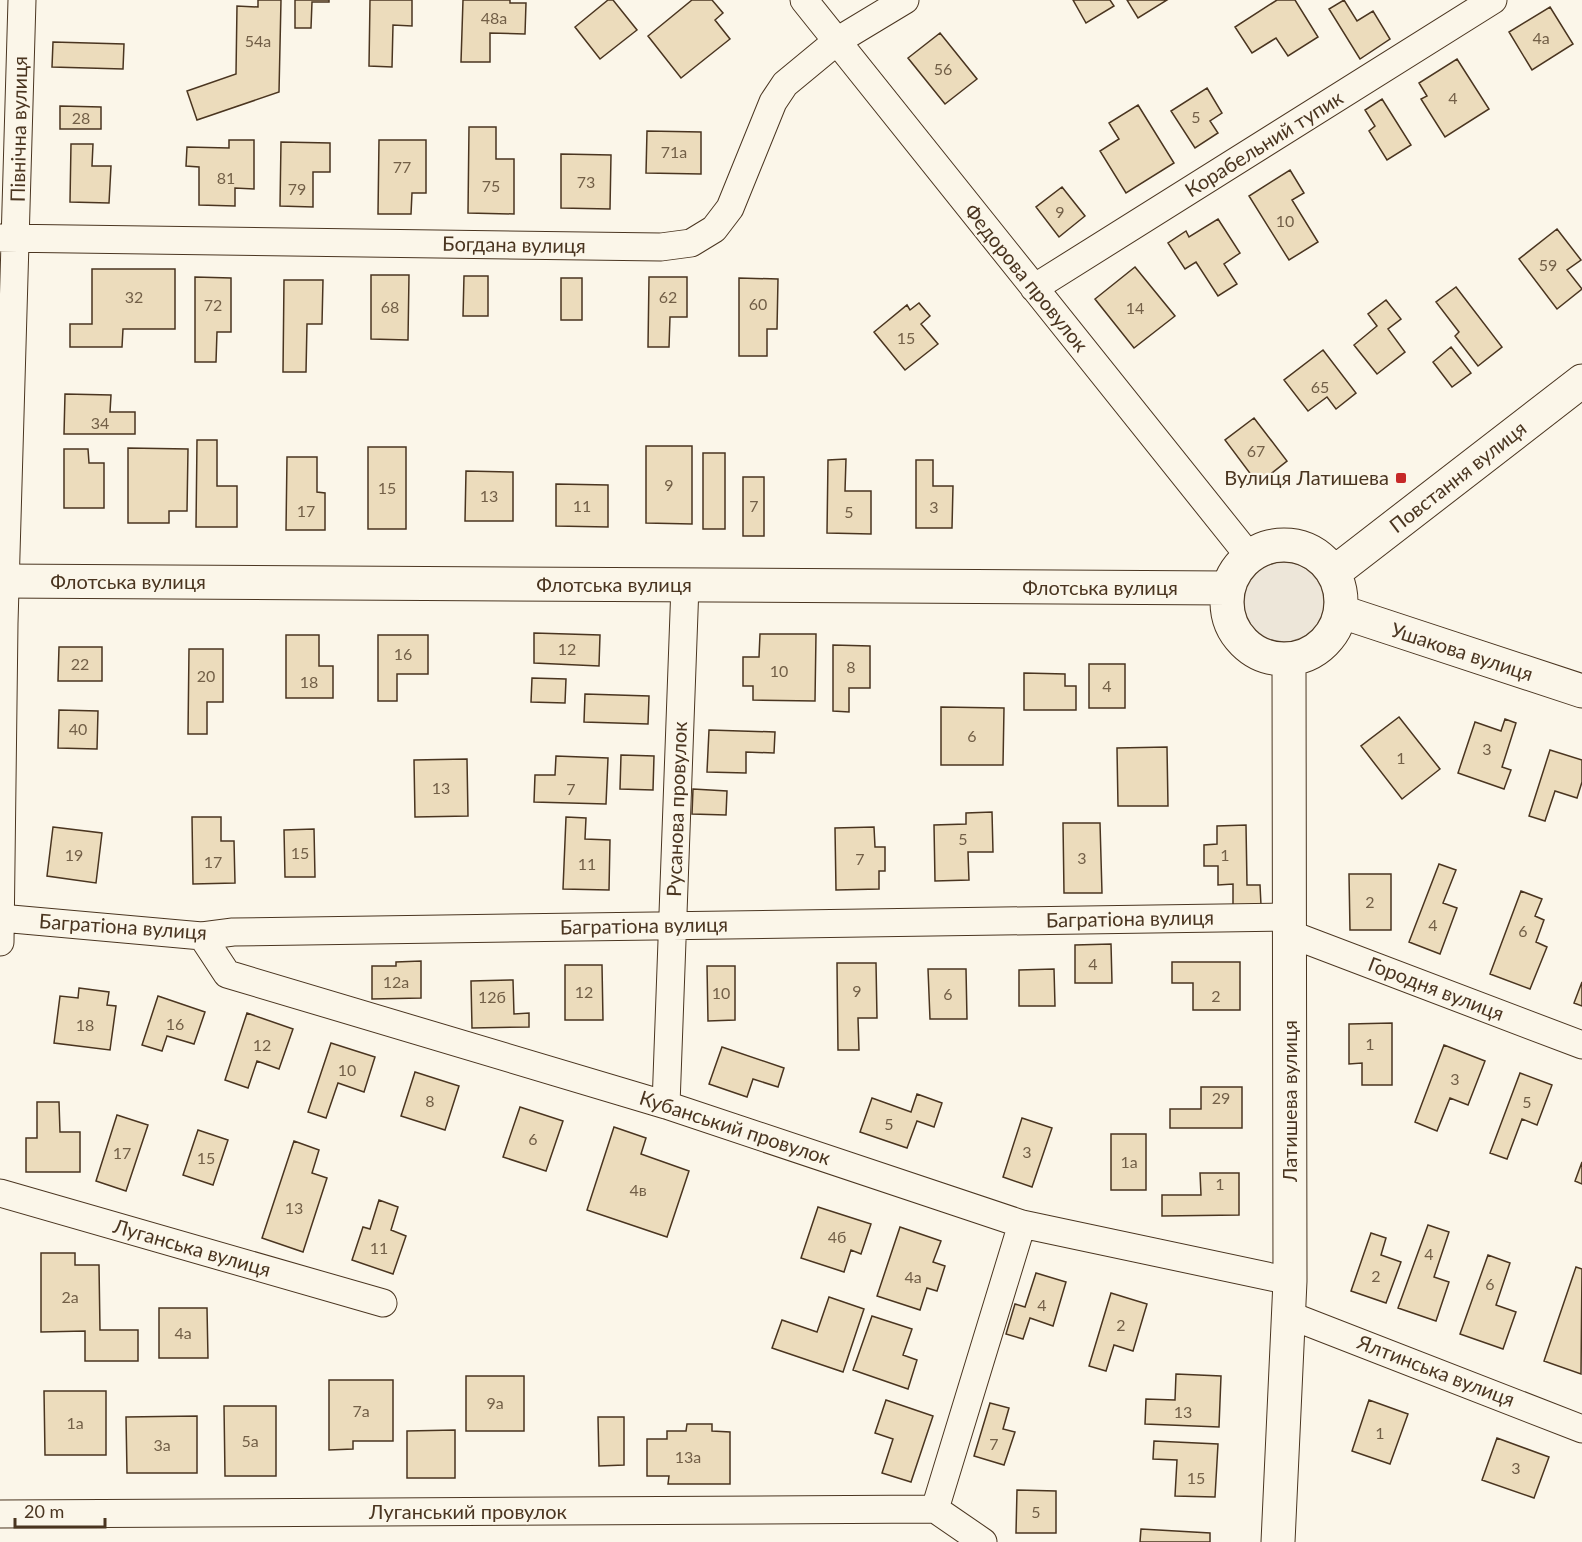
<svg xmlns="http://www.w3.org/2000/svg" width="1582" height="1542" font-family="Lato,sans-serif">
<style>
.green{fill:#ede6d9;stroke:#887966;stroke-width:1.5}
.building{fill:#ecdcbc;stroke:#4a3520;stroke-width:1.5}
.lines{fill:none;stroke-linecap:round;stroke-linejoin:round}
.street-casing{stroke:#4a3520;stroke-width:29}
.secondary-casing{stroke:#4a3520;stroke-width:35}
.street{stroke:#fbf6e9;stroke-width:27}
.secondary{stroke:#fbf6e9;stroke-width:33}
.poi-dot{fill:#c62828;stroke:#fbf6e9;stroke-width:2}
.labels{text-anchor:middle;stroke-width:4.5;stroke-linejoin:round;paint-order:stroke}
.number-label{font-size:16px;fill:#725f47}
.street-label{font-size:20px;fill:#4a3520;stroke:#fbf6e9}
.poi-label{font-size:20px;fill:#4a3520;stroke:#fbf6e9;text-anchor:end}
</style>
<rect width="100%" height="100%" fill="#fbf6e9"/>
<path class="green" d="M1244 602a40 40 0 1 1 80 0a40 40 0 1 1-80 0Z"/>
<path class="building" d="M258,0H281L279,92L197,120L187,91L236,74L237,6L258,7Z
M295,0H329V2H312L311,28H295Z
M370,0H412V26L393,25L392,67L369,66Z
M463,0H510V3H526L525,34L490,33V62H461Z
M608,0H613L637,30L600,59L575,27Z
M692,0H712L723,13L715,20L730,39L681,78L648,36Z
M1073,0H1110L1114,6L1086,23Z
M1127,0H1167L1138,18Z
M1277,0H1295L1318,37L1288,56L1276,38L1252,53L1235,27Z
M1344,0L1357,21L1373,11L1390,39L1360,59L1329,9Z
M1550,7L1573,44L1532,70L1509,32Z
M940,33L977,79L945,104L908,58Z
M53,42L124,44L123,69L52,67Z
M1457,59L1489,109L1445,137L1421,99L1427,96L1419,83Z
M1207,88L1222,113L1210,121L1218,133L1195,148L1171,111Z
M1382,99L1411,145L1387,160L1369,131L1375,126L1365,110Z
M1138,105L1174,163L1126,193L1100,151L1119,139L1109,123Z
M60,106L101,107V129H60Z
M469,127H496V159H514V214L468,213Z
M647,131L701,132V174L646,173Z
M229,140H254V189L235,188V206L199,205V167L186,166L187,147L229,148Z
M379,140H426V193H412L411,214H378Z
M281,142L330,143V172H313V207L280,206Z
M71,144H93L92,166H111L109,203L70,202Z
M561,154L611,155L610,209L561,208Z
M1290,170L1304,193L1292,200L1318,242L1289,260L1249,196Z
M1062,187L1085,216L1059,237L1036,207Z
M1218,219L1240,253L1224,264L1237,284L1218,296L1196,262L1185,269L1168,243L1186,231L1189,237Z
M1557,229L1581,260L1567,270L1582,289L1557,309L1519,259Z
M1135,267L1175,316L1134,348L1095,299Z
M92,269H175V329H123L122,347H70V324H92Z
M371,275H409L408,340L371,339Z
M464,276H488V316H463Z
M195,277L231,278V332H217L216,362H195Z
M649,277H687V317H670L669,347H648Z
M561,278H582V320H561Z
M739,278L778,279L777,329H767V356H739Z
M284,280H323L322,324H307L306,372H283Z
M1456,287L1502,347L1478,366L1455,336L1459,332L1436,302Z
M1386,300L1401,319L1388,329L1405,352L1377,374L1354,345L1377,326L1368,314Z
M919,303L930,316L921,324L938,344L905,370L874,332L907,305L910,310Z
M1451,347L1471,373L1452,387L1433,362Z
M1323,350L1356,393L1336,409L1327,397L1308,411L1284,380Z
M65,394L111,395L110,412H135V434H64Z
M1254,418L1287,461L1258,484L1225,440Z
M197,440H217V486H237V527H196Z
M646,446H692V524L646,523Z
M368,447H406V529H368Z
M128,448L188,449L187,511H169V523H128Z
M64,449H88L89,463H104V508H64Z
M703,453H725V529H703Z
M287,457H317V492L325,493V530H286Z
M846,459L845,491H871V534L827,533L828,460Z
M916,460H933V486H953L952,528H916Z
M466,471L513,472V521H465Z
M743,477H764V536H743Z
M556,484L608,485V527L556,526Z
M534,633L600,635L599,666L534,663Z
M760,634H816L815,701L753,700V686H743V657H759Z
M286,635H319V666H333V698H286Z
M378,635H428V674H397V701H378Z
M833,645L870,646V688H849V712L833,711Z
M59,647H102V681H58Z
M189,649H223V702H207V734H188Z
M1089,664H1125V708H1089Z
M1024,673L1065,674V686H1076V710H1024Z
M532,678L566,679L565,703L531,702Z
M585,694L649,696L648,724L584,722Z
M941,707L1004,708L1003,765H941Z
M59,710L98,711L97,749L58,748Z
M1399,717L1440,769L1402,799L1361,746Z
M1505,719L1516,723L1502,767L1511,770L1504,789L1458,773L1475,722L1501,731Z
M709,730L775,732L774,753L746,752V773L707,772Z
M1167,747L1168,806H1118L1117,748Z
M1550,750L1582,760V782L1577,798L1555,791L1545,821L1529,816Z
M621,755L654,756L653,790L620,789Z
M556,756L608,758L606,804L534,802L535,775H555Z
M467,759L468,816L415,817L414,760Z
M693,789L727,791L726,815L692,814Z
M992,812L993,852H968L969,880L935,881L934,825L966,824V813Z
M192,817H221V841H234L235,883L193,884Z
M566,817L586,818L585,839L610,840L609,890L563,889Z
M1063,823H1100L1102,893H1064Z
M1246,825L1247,885H1260L1261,905H1233V884L1218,885V866H1204V845L1217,844V826Z
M53,827L102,833L96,883L47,876Z
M874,827L875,847H885V871H879V889L836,890L835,828Z
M314,829L315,877H285L284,830Z
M1439,864L1456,870L1443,903L1457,908L1440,954L1409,942Z
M1349,874H1391V930H1350Z
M1521,891L1542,899L1535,916L1544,920L1536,942L1547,947L1530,989L1490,974Z
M1111,944L1112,983H1075V945Z
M421,961V998L372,999V966H396V962Z
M1172,962H1240V1010H1193V983H1172Z
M837,963H876L877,1018H858L859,1050H838Z
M565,965H602L603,1020H565Z
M707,966H735V1020L708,1021Z
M928,969H966L967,1019H930Z
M1054,969L1055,1006H1019V970Z
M513,980L514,1014L529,1013V1027L472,1028L471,981Z
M1582,982V1006L1574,1003Z
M79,988L109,992L107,1005L116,1006L110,1050L54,1043L60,996L78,998Z
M158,996L205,1012L194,1044L167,1036L162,1051L142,1045Z
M247,1013L293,1029L279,1069L257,1061L248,1088L225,1080Z
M1392,1023V1085H1362V1063L1349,1064V1024Z
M331,1043L375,1057L364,1092L338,1083L326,1118L308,1112Z
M1444,1045L1485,1061L1468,1105L1450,1098L1437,1131L1415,1122Z
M722,1047L784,1068L778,1087L753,1079L747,1097L709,1084Z
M415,1072L459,1086L445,1130L401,1116Z
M1520,1073L1552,1085L1537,1125L1522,1119L1507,1159L1490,1153Z
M1201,1087H1242V1128H1170V1109H1201Z
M917,1094L942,1103L934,1127L917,1121L907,1148L860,1132L872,1098L911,1112Z
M37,1102H59L60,1132H80V1172H26V1138H37Z
M520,1107L563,1121L546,1171L503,1157Z
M117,1115L148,1125L126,1191L96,1181Z
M1022,1118L1052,1128L1032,1187L1003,1177Z
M614,1127L646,1138L641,1154L689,1171L667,1237L587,1210Z
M198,1130L228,1140L213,1185L183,1175Z
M1111,1134H1146V1190H1111Z
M294,1141L319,1150L312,1173L327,1178L303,1252L262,1238Z
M1582,1162V1184L1575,1181Z
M1200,1173H1239V1215L1162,1216V1195H1201Z
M379,1200L398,1207L391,1230L406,1236L393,1274L352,1260L363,1227L370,1229Z
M818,1207L871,1224L861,1254L851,1250L844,1272L801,1258Z
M1428,1225L1449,1232L1434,1277L1449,1282L1436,1321L1398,1308Z
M900,1227L941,1241L933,1262L945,1266L937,1291L927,1288L920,1310L877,1296Z
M1371,1233L1386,1238L1381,1255L1401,1262L1386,1303L1351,1291Z
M41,1253H75V1265H99L100,1330H138V1361H85V1331L41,1332Z
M1488,1255L1510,1263L1496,1305L1516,1312L1503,1349L1460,1334Z
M1576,1267L1582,1269L1581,1374L1544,1361Z
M1036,1273L1066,1282L1053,1326L1030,1318L1023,1339L1006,1334L1015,1304L1025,1307Z
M1111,1293L1147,1304L1133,1351L1114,1345L1106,1371L1089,1366Z
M829,1297L864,1309L843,1372L772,1348L782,1320L817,1332Z
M159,1308H207L208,1358H159Z
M872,1316L912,1329L903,1355L917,1360L908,1389L853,1370Z
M1176,1374L1221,1376L1219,1427L1145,1424L1146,1399L1175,1400Z
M466,1376H524V1431H466Z
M329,1380H393V1441H353V1449L329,1450Z
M44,1391H106V1455H45Z
M886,1400L933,1416L911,1482L882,1473L893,1439L875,1433Z
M1369,1400L1408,1414L1390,1464L1352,1451Z
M990,1403L1009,1408L1003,1429L1015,1432L1004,1465L974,1456Z
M224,1406H276V1476H225Z
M197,1416V1473H127L126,1417Z
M598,1417H624V1465L599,1466Z
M687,1424H712V1431L730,1432V1484H668L669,1476H647V1439H667V1431H686Z
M455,1430V1478H407V1431Z
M1497,1438L1549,1457L1534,1498L1482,1480Z
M1154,1441L1218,1444L1215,1497L1175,1496L1177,1460L1153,1459Z
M1017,1490L1056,1491V1533H1016Z
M1141,1529L1210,1533V1542H1140Z"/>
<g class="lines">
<defs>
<path id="street" d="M804,0L1249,556
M0,238L661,247L691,243L714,229L730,208L773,102L785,84L837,41L905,0
M1034,288L1493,0
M0,918L202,936L233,932L1290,917
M1290,934L1582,1045
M202,936L227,974L666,1105L1022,1224L1290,1281
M0,942L4,623L22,0
M666,1105L685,585
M0,1193L383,1303
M1289,1315L1582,1429
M935,1509L1022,1224
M935,1509L983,1542
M0,1514L935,1509"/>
<path id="secondary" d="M1227 602a57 57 0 1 1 114 0a57 57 0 1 1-114 0Z
M1335,572L1582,381
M0,581L1228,588
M1342,612L1582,691
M1278,1542L1290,1281L1289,660"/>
</defs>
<use href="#street" class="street-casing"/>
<use href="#secondary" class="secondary-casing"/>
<use href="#street" class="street"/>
<use href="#secondary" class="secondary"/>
</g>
<rect class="poi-dot" x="1395" y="472" width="12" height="12" rx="3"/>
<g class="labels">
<g class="number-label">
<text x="494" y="24">48а</text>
<text x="1541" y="44">4а</text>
<text x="258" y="47">54а</text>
<text x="943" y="75">56</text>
<text x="1453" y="104">4</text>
<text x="1196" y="123">5</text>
<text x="81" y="124">28</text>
<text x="674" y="158">71а</text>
<text x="402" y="173">77</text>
<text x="226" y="184">81</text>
<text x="586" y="188">73</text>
<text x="491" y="192">75</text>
<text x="297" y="195">79</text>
<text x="1060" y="218">9</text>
<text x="1285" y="227">10</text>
<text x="1548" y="271">59</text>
<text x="134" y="303">32</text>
<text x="668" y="303">62</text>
<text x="758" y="310">60</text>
<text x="213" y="311">72</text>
<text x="390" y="313">68</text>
<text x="1135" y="314">14</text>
<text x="906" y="344">15</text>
<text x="1320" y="393">65</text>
<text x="100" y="429">34</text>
<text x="1256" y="457">67</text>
<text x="669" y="491">9</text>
<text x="387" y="494">15</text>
<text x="489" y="502">13</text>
<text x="582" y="512">11</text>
<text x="754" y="512">7</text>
<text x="934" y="513">3</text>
<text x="306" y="517">17</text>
<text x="849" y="518">5</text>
<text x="567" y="655">12</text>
<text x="403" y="660">16</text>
<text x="80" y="670">22</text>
<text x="851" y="673">8</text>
<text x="779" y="677">10</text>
<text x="206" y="682">20</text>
<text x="309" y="688">18</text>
<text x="1107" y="692">4</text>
<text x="78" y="735">40</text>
<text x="972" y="742">6</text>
<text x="1487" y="755">3</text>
<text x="1401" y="764">1</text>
<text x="441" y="794">13</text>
<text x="571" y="795">7</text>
<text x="963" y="845">5</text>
<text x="300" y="859">15</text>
<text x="74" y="861">19</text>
<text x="1225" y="861">1</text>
<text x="1082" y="864">3</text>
<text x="860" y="865">7</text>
<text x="213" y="868">17</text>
<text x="587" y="870">11</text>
<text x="1370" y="908">2</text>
<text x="1433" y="931">4</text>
<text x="1523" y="937">6</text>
<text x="1093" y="970">4</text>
<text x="396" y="988">12а</text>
<text x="857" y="997">9</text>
<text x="584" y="998">12</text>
<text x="721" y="999">10</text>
<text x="948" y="1000">6</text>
<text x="1216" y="1002">2</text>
<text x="492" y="1003">12б</text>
<text x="175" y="1030">16</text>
<text x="85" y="1031">18</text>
<text x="1370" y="1050">1</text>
<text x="262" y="1051">12</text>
<text x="347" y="1076">10</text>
<text x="1455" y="1085">3</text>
<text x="1221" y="1104">29</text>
<text x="430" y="1107">8</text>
<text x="1527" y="1108">5</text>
<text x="889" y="1130">5</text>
<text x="533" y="1145">6</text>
<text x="1027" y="1158">3</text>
<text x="122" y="1159">17</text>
<text x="206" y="1164">15</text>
<text x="1129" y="1168">1а</text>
<text x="1220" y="1190">1</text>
<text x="638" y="1196">4в</text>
<text x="294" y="1214">13</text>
<text x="837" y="1243">4б</text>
<text x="379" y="1254">11</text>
<text x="1429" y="1260">4</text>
<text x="1376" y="1282">2</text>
<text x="913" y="1283">4а</text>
<text x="1490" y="1290">6</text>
<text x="70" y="1303">2а</text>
<text x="1042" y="1311">4</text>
<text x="1121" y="1331">2</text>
<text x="183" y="1339">4а</text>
<text x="495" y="1409">9а</text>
<text x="361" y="1417">7а</text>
<text x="1183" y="1418">13</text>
<text x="75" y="1429">1а</text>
<text x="1380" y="1439">1</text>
<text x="250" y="1447">5а</text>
<text x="994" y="1450">7</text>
<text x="162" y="1451">3а</text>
<text x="688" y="1463">13а</text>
<text x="1516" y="1474">3</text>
<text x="1196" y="1484">15</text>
<text x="1036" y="1518">5</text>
</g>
<g class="street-label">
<text transform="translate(19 129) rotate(-89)" y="7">Північна вулиця</text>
<text transform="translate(1264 144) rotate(-32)" y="7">Корабельний тупик</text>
<text transform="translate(514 245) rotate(1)" y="7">Богдана вулиця</text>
<text transform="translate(1026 278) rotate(51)" y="7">Федорова провулок</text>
<text transform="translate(1458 477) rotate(-38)" y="7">Повстання вулиця</text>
<text x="128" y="589">Флотська вулиця</text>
<text x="614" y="592">Флотська вулиця</text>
<text x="1100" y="595">Флотська вулиця</text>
<text transform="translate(1462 652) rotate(18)" y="7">Ушакова вулиця</text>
<text transform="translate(677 809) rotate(-88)" y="7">Русанова провулок</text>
<text transform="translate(1130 919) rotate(-1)" y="7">Багратіона вулиця</text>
<text transform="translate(644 926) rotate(-1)" y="7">Багратіона вулиця</text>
<text transform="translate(123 927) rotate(4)" y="7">Багратіона вулиця</text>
<text transform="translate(1436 989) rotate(21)" y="7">Городня вулиця</text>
<text transform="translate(1290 1101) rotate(-90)" y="7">Латишева вулиця</text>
<text transform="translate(735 1128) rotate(18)" y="7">Кубанський провулок</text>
<text transform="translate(192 1248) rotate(16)" y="7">Луганська вулиця</text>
<text transform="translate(1436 1371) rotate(21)" y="7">Ялтинська вулиця</text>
<text x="468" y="1519">Луганський провулок</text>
</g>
<g class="poi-label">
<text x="1389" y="485">Вулиця Латишева</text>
</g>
</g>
<path d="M15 1518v9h90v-9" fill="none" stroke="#4a3520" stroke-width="3"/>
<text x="24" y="1518" font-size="18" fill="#4a3520" stroke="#fbf6e9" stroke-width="4.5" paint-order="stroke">20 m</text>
</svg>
